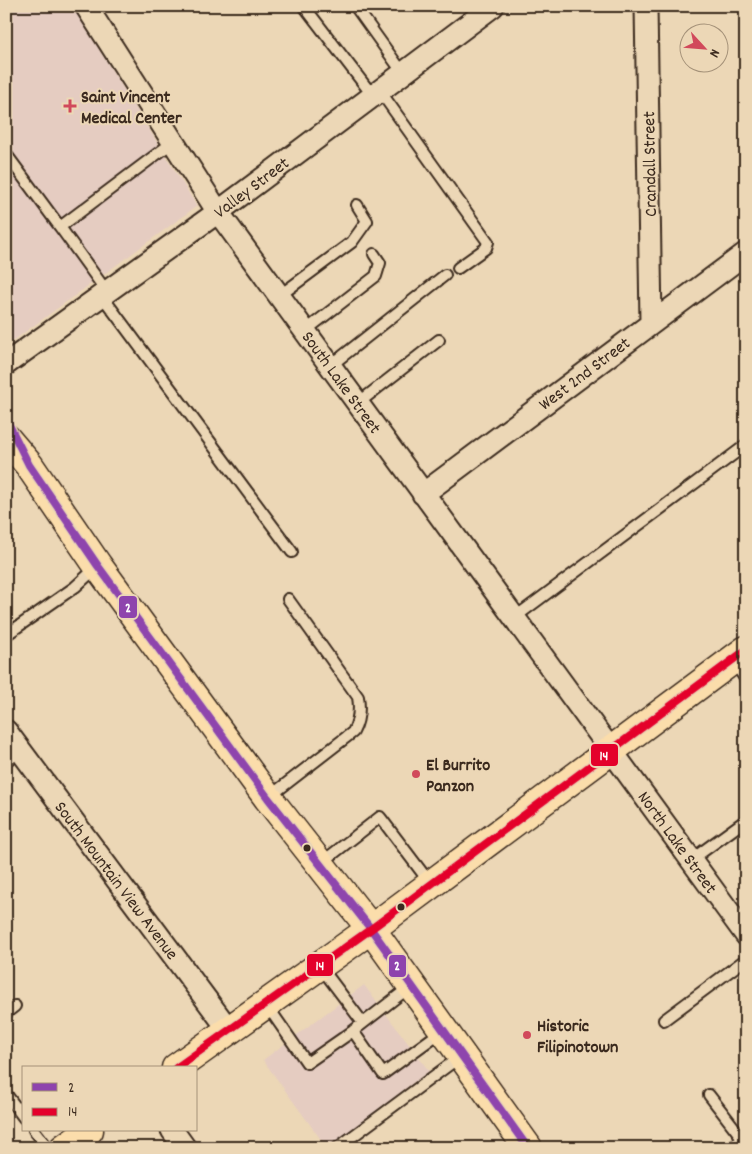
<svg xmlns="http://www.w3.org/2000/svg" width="752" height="1154" font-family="Dekko,sans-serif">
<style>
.built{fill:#e5ccc1}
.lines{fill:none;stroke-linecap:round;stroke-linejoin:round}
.service-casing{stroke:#3b2a1e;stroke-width:14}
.minor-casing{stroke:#3b2a1e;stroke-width:25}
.primary-casing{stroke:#3b2a1e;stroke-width:31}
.service{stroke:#ecd7b6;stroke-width:10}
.minor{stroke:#ecd7b6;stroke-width:21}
.primary{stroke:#fbddab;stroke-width:28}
.bus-1-casing{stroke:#ecd7b6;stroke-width:11}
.bus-2-casing{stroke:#ecd7b6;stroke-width:11}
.bus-1{stroke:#8e44ad;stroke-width:8}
.bus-2{stroke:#e4002b;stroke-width:8}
.poi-dot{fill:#d1495b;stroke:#ecd7b6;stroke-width:2}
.bus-dot{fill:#3b2a1e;stroke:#ecd7b6;stroke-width:2}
.labels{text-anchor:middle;stroke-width:4;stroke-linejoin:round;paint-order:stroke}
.poi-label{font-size:18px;font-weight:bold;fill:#3b2a1e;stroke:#ecd7b6;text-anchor:start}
.street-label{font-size:18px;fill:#3b2a1e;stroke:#ecd7b6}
.line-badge{stroke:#ecd7b6;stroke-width:2}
.badge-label{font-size:14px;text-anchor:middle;font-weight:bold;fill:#fff}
</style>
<rect width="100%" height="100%" fill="#ecd7b6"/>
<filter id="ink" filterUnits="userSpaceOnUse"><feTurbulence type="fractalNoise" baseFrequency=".02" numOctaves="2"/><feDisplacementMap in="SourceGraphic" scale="10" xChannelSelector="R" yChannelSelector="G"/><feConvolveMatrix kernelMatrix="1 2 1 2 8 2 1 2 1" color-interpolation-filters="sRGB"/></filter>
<g filter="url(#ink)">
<path class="built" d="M6,6H72L197,206L6,346Z
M364,985L429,1071L327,1148L263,1060Z"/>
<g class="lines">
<defs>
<path id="service" d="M304,6L373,96
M355,6L403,73
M380,91L488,242L486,248L458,268
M6,154L60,227
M107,292L60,227L173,142
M102,296L292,552
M279,296L352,242L367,221L357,205
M305,331L376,276L380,263L374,254
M330,366L445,275
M357,404L439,340
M514,618L746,445
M6,635L75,587L97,567
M733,660L746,680
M6,761L21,751
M269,797L353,732C359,721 360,709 358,697L288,599
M691,860L746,820
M320,864L380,817L430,883
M320,966L363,1023
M266,1004L307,1063L353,1031L383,1074L442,1031
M6,1013L15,1006
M664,1020L746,959
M353,1031L411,986
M6,1094L24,1118
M709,1095L743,1139L730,1148
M34,1130L48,1148
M337,1148L461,1056"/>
<path id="minor" d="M86,6L218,212L746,935
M646,6L651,322
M6,364L218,212L493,6
M423,494L746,253
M6,731L229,1030
M172,1130L185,1148"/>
<path id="primary" d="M6,438L29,465L98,566L268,798L371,929L528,1148
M176,1068L371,929L746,650
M64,1148L89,1130"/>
</defs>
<use href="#service" class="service-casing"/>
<use href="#minor" class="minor-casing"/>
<use href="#primary" class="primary-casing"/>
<use href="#service" class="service"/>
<use href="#minor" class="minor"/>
<use href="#primary" class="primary"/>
<defs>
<path id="bus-1" d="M6,419L29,465L98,566L268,798L371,929L528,1148"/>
<path id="bus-2" d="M176,1068L371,929L746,650"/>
</defs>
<use href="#bus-1" class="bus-1-casing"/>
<use href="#bus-2" class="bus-2-casing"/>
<use href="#bus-1" class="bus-1"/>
<use href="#bus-2" class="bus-2"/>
</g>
</g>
<g class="poi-dot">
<path d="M67.5 98.5h5v5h5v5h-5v5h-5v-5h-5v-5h5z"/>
<circle cx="416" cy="774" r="5"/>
<circle cx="527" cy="1035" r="5"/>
</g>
<g class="bus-dot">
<circle cx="307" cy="848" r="4.5"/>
<circle cx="401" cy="907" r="4.5"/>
</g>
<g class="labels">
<g class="poi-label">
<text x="81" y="102">Saint Vincent<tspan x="81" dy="21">Medical Center</tspan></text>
<text x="426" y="770">El Burrito<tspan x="426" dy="21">Panzon</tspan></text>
<text x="537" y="1031">Historic<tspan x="537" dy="21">Filipinotown</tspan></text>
</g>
<g class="street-label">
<text transform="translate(649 164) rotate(-91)" y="6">Crandall Street</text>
<text transform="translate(251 187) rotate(-37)" y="6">Valley Street</text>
<text transform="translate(584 373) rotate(-37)" y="6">West 2nd Street</text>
<text transform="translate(342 382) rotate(54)" y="6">South Lake Street</text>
<text transform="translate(678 842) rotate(54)" y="6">North Lake Street</text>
<text transform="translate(117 880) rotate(53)" y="6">South Mountain View Avenue</text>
</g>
</g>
<g class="line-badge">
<rect x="118" y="595" width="20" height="24" rx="5" fill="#8e44ad"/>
<rect x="590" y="743" width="29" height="24" rx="5" fill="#e4002b"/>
<rect x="306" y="953" width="28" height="24" rx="5" fill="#e4002b"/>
<rect x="388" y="954" width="19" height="24" rx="5" fill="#8e44ad"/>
</g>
<g class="badge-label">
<text x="128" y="612">2</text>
<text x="604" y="760">14</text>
<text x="320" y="970">14</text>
<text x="397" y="970">2</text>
</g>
<rect width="752" height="1154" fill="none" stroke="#ecd7b6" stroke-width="25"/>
<rect x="12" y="12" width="727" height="1129" fill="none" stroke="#3b2a1e" stroke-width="2" filter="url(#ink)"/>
<rect x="22" y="1066" width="175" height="65" fill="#ecd7b6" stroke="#a59279"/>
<rect x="32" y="1083" width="25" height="8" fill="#8e44ad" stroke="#a59279"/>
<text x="68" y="1092" font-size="15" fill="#3b2a1e">2</text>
<rect x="32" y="1108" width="25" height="8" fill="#e4002b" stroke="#a59279"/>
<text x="68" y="1116" font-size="15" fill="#3b2a1e">14</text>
<g transform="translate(704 48) rotate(116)"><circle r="24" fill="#ecd7b6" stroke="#a59279"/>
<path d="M0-4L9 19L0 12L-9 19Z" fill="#d1495b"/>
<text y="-8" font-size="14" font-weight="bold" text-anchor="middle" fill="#3b2a1e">N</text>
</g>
</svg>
